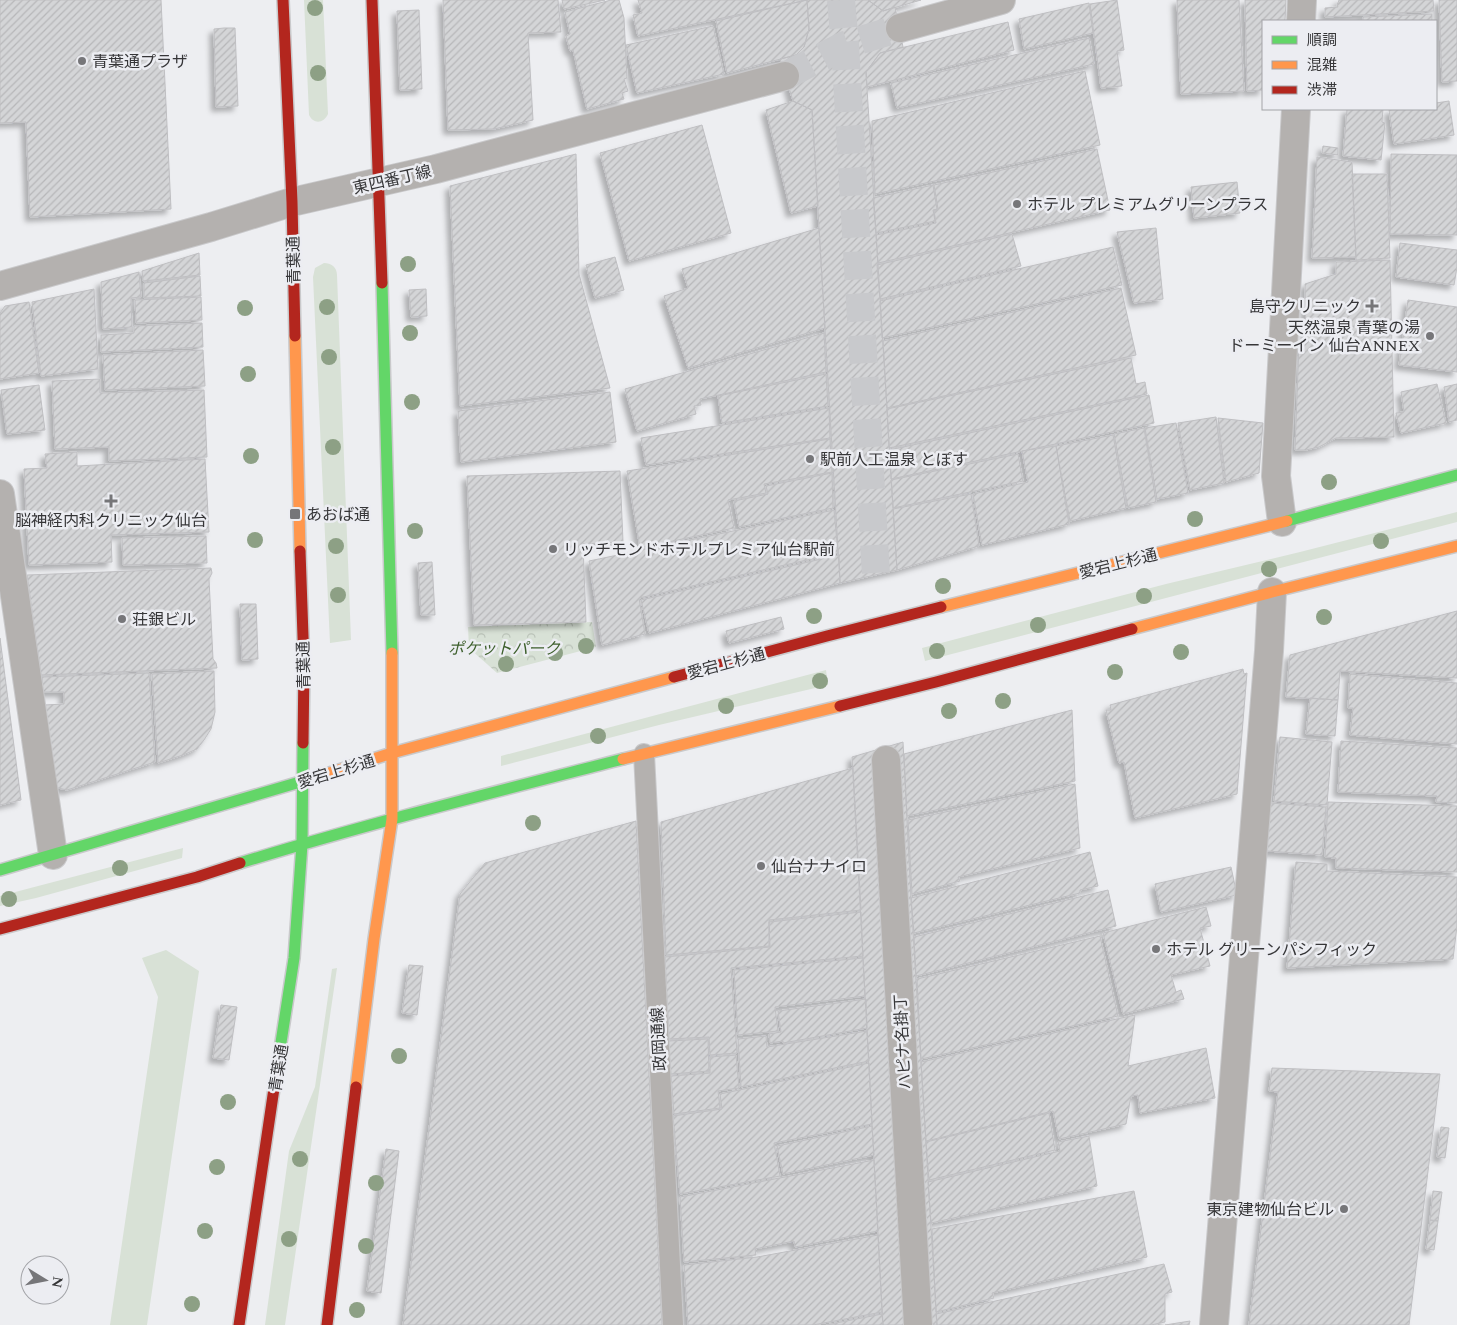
<svg xmlns="http://www.w3.org/2000/svg" width="1457" height="1325" font-family="Spectral,'Noto Sans JP',serif">
<style>
.grass{fill:#d8e1d6}
.park{fill:url(#park-crowns)}
.building{fill:url(#building-hatch);stroke:#bfbfc2;filter:url(#shadow)}
.lines{fill:none;stroke-linecap:round;stroke-linejoin:round}
.street-tunnel{stroke:#c8c9cc;stroke-width:28;stroke-dasharray:28 14;stroke-linecap:butt}
.lane-casing{stroke:#c9c9cb;stroke-width:22}
.street-casing{stroke:#c9c9cb;stroke-width:30}
.fast-casing{stroke:#c9c9cb;stroke-width:14}
.slow-casing{stroke:#c9c9cb;stroke-width:14}
.jam-casing{stroke:#c9c9cb;stroke-width:14}
.lane{stroke:#b4b1af;stroke-width:20}
.street{stroke:#b4b1af;stroke-width:28}
.fast{stroke:#63d668;stroke-width:11}
.slow{stroke:#ff974d;stroke-width:11}
.jam{stroke:#b3261e;stroke-width:11}
.tree{fill:#8da085}
.poi-dot{fill:#767679;stroke:#ecedf2;stroke-width:2}
.labels{text-anchor:middle;stroke-width:5;stroke-linejoin:round;paint-order:stroke}
.poi-label{font-size:16px;fill:#363638;stroke:#ecedf2;text-anchor:start}
.street-label{font-size:16px;fill:#363638;stroke:#ecedf2}
.park-label{font-size:16px;font-style:italic;fill:#3e602d;stroke:#ecedf2}
</style>
<defs>
<pattern id="park-crowns" width="20" height="18" patternUnits="userSpaceOnUse" patternTransform="scale(1.25)"><rect width="20" height="18" fill="#d8e1d6"/><path d="M2 6a3 3 0 1 1 6 0M12 15a3 3 0 1 1 6 0" fill="none" stroke="#bac2b8"/></pattern>
<pattern id="building-hatch" width="6" height="6" patternUnits="userSpaceOnUse" patternTransform="scale(1.25)"><rect width="6" height="6" fill="#d4d5d7"/><path d="M-1 1l2-2M0 6l6-6M5 7l2-2" fill="none" stroke="#b7b7b9"/></pattern>
<filter id="shadow"><feDropShadow dx="-4.5" dy="4.5" stdDeviation="2.5" flood-color="#0004"/></filter>
</defs>
<rect width="100%" height="100%" fill="#edeef1"/>
<path class="grass" d="M304,0H323L328,114C324,123 314,125 309,115Z
M324,263C331,263 337,267 337,275L351,640L330,643L313,277L315,268Z
M1457,512V522L925,661L922,648L1166,584L1300,552Z
M826,670L828,685L659,725L501,766V756Z
M183,848L182,858L36,898L0,906V896Z
M166,950L199,971L147,1325H110L158,997L142,958Z
M337,968L285,1325H265L289,1151L315,1087L332,969Z"/>
<path class="park" d="M592,622L596,647L497,673L469,648L468,627Z"/>
<path class="building" d="M0,0H161L171,209L30,217L26,122L0,123Z
M443,0H558L561,32L528,33L533,120L494,129L448,130Z
M562,0H605L564,9Z
M611,0H619L624,18L627,78L624,79L628,91L622,93L624,99L587,109L573,50L570,51L566,36L570,34L565,12Z
M638,0H807L638,36L633,15L642,13Z
M807,0H868L883,11L895,7L903,47L880,53L866,72L897,570L840,583L812,110L793,101L780,59L796,55L804,47L809,29Z
M807,0L809,29L804,47L796,55L727,73L716,21Z
M868,0H921L883,11Z
M1117,0L1124,50L1117,51L1122,86L1101,88L1090,4Z
M1177,0H1239L1244,91L1181,94Z
M1245,0H1286L1285,21H1263V90L1247,91Z
M1339,0H1433L1434,11L1325,17V8L1338,7L1337,5Z
M1439,0H1457V81L1442,82Z
M1089,3L1093,33L1024,49L1019,19Z
M419,10L422,89L400,90L397,11Z
M1432,14V21H1363V17Z
M1008,22L1014,50L867,87L866,72L880,53Z
M713,26L724,74L637,93L626,45Z
M224,28H235L238,106L216,107L214,29Z
M1089,38L1094,64L897,108L891,83Z
M1085,71L1100,145L875,194L872,121Z
M793,101L812,110L818,206L791,213L766,110Z
M1449,101L1454,135L1394,144L1389,110L1400,109H1436V103Z
M1347,109H1383L1382,122L1385,123L1381,160L1343,156Z
M702,125L731,233L629,261L600,153Z
M1323,146L1338,148V155L1322,153Z
M1097,149L1110,210L878,263L876,235L936,223L934,211L938,209L934,185Z
M576,154L579,274L610,388L460,406L450,186Z
M1391,154L1457,155V235L1390,234Z
M1317,157L1352,162L1356,257L1312,258Z
M1352,174H1387L1390,258L1356,260Z
M1237,182L1240,213L1194,218L1191,187Z
M933,185L937,209L933,210L935,221L876,233L873,198Z
M819,228L825,328L688,368L664,296L688,288L682,269Z
M1156,228L1163,299L1134,303L1117,232Z
M1012,234L1021,266L880,299L877,265Z
M1400,243L1457,250V267L1454,285L1396,277Z
M1113,247L1122,285L882,338L880,301Z
M199,253L200,275L143,281L142,271Z
M615,257L624,290L595,298L586,265Z
M1390,260L1394,437L1336,438L1319,447L1306,450H1295L1299,342H1306L1305,284L1336,274V262Z
M139,272L141,297L131,298L132,327L103,329L101,282Z
M200,276L201,296L144,298V283Z
M1121,288L1136,355L887,408L883,341Z
M94,289L98,369L41,376L32,302Z
M426,289L427,316L411,317L409,290Z
M201,297L202,320L136,323L135,300Z
M1408,300L1457,307V372L1399,365Z
M29,302L39,373L0,379V313L5,306Z
M202,323L203,347L101,352V335L134,333V326Z
M824,333L826,372L700,399L701,405L694,406L696,414L637,431L625,389Z
M203,350L205,386L105,390L103,355Z
M1131,358L1136,384L1145,382L1147,394L889,448L887,409Z
M826,374L828,406L722,423L718,396Z
M100,379V393L204,390L207,457L109,461V447L55,449L52,381Z
M1437,384L1446,423L1401,433L1396,413L1404,412L1401,392Z
M1457,384V420L1449,422L1444,387Z
M39,385L45,430L7,434L1,390Z
M610,392L616,442L461,462L458,411Z
M1149,395L1154,423L891,479L889,450Z
M829,408L830,438L646,465L641,438Z
M1216,417L1224,483L1190,490L1178,423Z
M1218,418L1263,423L1259,473L1226,482Z
M1176,423L1188,493L1157,499L1145,428Z
M1144,428L1156,502L1128,508L1114,434Z
M1113,435L1126,508L1070,521L1056,446Z
M830,439L832,472L764,484L766,493L728,500L734,528L640,548L627,471Z
M1056,446L1069,524L982,545L973,494L1028,482L1022,451Z
M77,452V466L205,459L209,532L111,535L112,562L29,565L24,469L47,468L45,454Z
M1018,454L1023,481L893,508L891,480Z
M620,471L623,542L583,544L586,622L474,625L467,476Z
M832,473L833,508L739,527L734,501L768,494L766,486Z
M971,494L979,546L897,570L893,509Z
M834,510L838,553L639,598L645,634L602,645L589,561Z
M206,536L207,563L123,565L122,538Z
M839,555L840,583L649,633L641,600Z
M432,562L435,615H421L418,563Z
M211,568L212,573L209,579L213,659L216,663L217,668L41,675L27,575Z
M240,604H256L258,659L242,660Z
M1457,611V678L1340,671L1338,700L1286,697L1290,655Z
M781,617L784,629L729,643L726,631Z
M0,638L21,800L0,805Z
M1243,669L1244,674L1247,673L1237,794L1135,818L1124,762L1119,763L1106,710H1111L1110,705Z
M214,671L215,712L211,729L204,740L197,749L183,755L158,763L152,674Z
M149,673L155,762L67,790L58,788L54,784L44,705L64,704V692H43L42,677Z
M1350,674L1457,683V744L1350,735L1353,708H1348Z
M1310,698L1338,700L1335,736L1306,734Z
M1072,710L1075,781L907,816L904,754Z
M1280,737L1332,742L1327,805L1274,801Z
M1341,741L1457,748V803L1436,802L1437,796L1338,792Z
M903,742L911,898L937,1325H883L852,757Z
M853,768L861,910L769,920V946L666,955L661,822Z
M1075,784L1080,848L958,877L960,881L912,894L908,820Z
M1328,802L1457,806V872L1336,868V858L1325,857Z
M1270,803L1326,807L1322,855L1267,851Z
M636,821L662,1325H403L460,894L485,863Z
M1090,852L1098,886L1080,890V893L914,933L911,898Z
M1296,862L1327,864V871L1457,877V926L1453,959L1287,968Z
M1231,867L1237,895L1161,912L1155,884Z
M1108,890L1116,926L916,976L914,937Z
M1206,907L1211,926L1200,928L1210,966L1171,975L1176,992L1181,990L1184,999L1123,1014L1103,933Z
M861,912L863,956L731,968L737,1053L710,1055L709,1037L669,1039L665,957L770,947L769,922Z
M1100,936L1118,1016L921,1059L917,979Z
M863,958L865,996L775,1007L778,1031L738,1035L734,970Z
M409,965L423,966L417,1015L402,1013Z
M866,999L867,1028L783,1043V1041L770,1043L769,1034L781,1032L778,1011Z
M221,1005L237,1007L229,1060L213,1058Z
M1135,1015L1128,1066L1206,1048L1215,1098L1140,1113L1138,1095L1131,1096L1126,1124L1059,1139L1053,1111L926,1141L921,1062Z
M867,1031L869,1061L741,1087L738,1039L766,1036L767,1047Z
M708,1039L709,1071L671,1074L668,1041Z
M736,1055L739,1088L718,1091L720,1108L674,1114L671,1076L710,1073V1057Z
M869,1063L872,1124L774,1143L780,1176L680,1194L673,1116L722,1109L720,1094Z
M1272,1068L1440,1074L1409,1325H1249L1278,1092L1269,1091Z
M1049,1113L1055,1150L929,1180L926,1142Z
M872,1126L874,1155L783,1174L777,1146Z
M1441,1127L1449,1128L1445,1158L1437,1157Z
M1089,1136L1097,1186L931,1223L928,1182L1060,1151L1058,1142Z
M386,1149L399,1151L381,1293L367,1291Z
M874,1160L878,1231L795,1247L794,1241L755,1249L756,1255L684,1262L680,1197Z
M1134,1191L1147,1257L992,1293L994,1298L936,1312L932,1229Z
M1433,1191L1442,1192L1438,1221L1430,1220Z
M1430,1220L1438,1221L1434,1250L1426,1249Z
M878,1235L882,1312L813,1325H688L684,1265L757,1257Z
M1164,1264L1172,1292L1165,1294V1322L1151,1325H937L936,1314Z
M882,1314L883,1325H826Z
M1190,1321L1189,1325H1165Z"/>
<g class="lines">
<path class="street-tunnel" d="M841,0L845,45L876,575
M785,76L845,45L900,28"/>
<defs>
<path id="lane" d="M644,754L673,1325"/>
<path id="street" d="M1301,21L1302,0
M900,28L1001,0
M0,286L211,227L292,202L436,169L785,76
M0,494L53,855
M1282,522L1276,476L1296,109
M886,760L918,1325
M1214,1325L1269,651L1272,592"/>
<path id="fast" d="M382,283L392,653
M1287,521L1457,475
M240,863C366,824 495,792 623,759
M0,870L317,777
M276,1075L294,958L302,844L303,743"/>
<path id="slow" d="M295,336L300,551
M941,607L1287,521
M1132,629L1272,592L1457,546
M623,759L840,706
M317,777L392,753L674,677
M356,1087L374,939L392,819V653"/>
<path id="jam" d="M283,0L292,202L295,336
M372,0L382,283
M300,551L304,665L303,743
M674,677L827,636L941,607
M840,706L936,682L1132,629
M0,929L197,877L240,863
M239,1325L276,1075
M327,1325L356,1087"/>
</defs>
<use href="#lane" class="lane-casing"/>
<use href="#street" class="street-casing"/>
<use href="#fast" class="fast-casing"/>
<use href="#slow" class="slow-casing"/>
<use href="#jam" class="jam-casing"/>
<use href="#lane" class="lane"/>
<use href="#street" class="street"/>
<use href="#fast" class="fast"/>
<use href="#slow" class="slow"/>
<use href="#jam" class="jam"/>
</g>
<g class="tree">
<circle cx="315" cy="8" r="8"/>
<circle cx="318" cy="73" r="8"/>
<circle cx="408" cy="264" r="8"/>
<circle cx="327" cy="307" r="8"/>
<circle cx="245" cy="308" r="8"/>
<circle cx="410" cy="333" r="8"/>
<circle cx="329" cy="357" r="8"/>
<circle cx="248" cy="374" r="8"/>
<circle cx="412" cy="402" r="8"/>
<circle cx="333" cy="447" r="8"/>
<circle cx="251" cy="456" r="8"/>
<circle cx="1329" cy="482" r="8"/>
<circle cx="1195" cy="519" r="8"/>
<circle cx="415" cy="531" r="8"/>
<circle cx="255" cy="540" r="8"/>
<circle cx="1381" cy="541" r="8"/>
<circle cx="336" cy="546" r="8"/>
<circle cx="1269" cy="569" r="8"/>
<circle cx="943" cy="586" r="8"/>
<circle cx="338" cy="595" r="8"/>
<circle cx="1144" cy="596" r="8"/>
<circle cx="814" cy="616" r="8"/>
<circle cx="1324" cy="617" r="8"/>
<circle cx="1038" cy="625" r="8"/>
<circle cx="586" cy="646" r="8"/>
<circle cx="937" cy="651" r="8"/>
<circle cx="1181" cy="652" r="8"/>
<circle cx="555" cy="653" r="8"/>
<circle cx="506" cy="664" r="8"/>
<circle cx="1115" cy="672" r="8"/>
<circle cx="820" cy="681" r="8"/>
<circle cx="1003" cy="701" r="8"/>
<circle cx="726" cy="706" r="8"/>
<circle cx="949" cy="711" r="8"/>
<circle cx="598" cy="736" r="8"/>
<circle cx="533" cy="823" r="8"/>
<circle cx="120" cy="868" r="8"/>
<circle cx="9" cy="899" r="8"/>
<circle cx="399" cy="1056" r="8"/>
<circle cx="228" cy="1102" r="8"/>
<circle cx="300" cy="1159" r="8"/>
<circle cx="217" cy="1167" r="8"/>
<circle cx="376" cy="1183" r="8"/>
<circle cx="205" cy="1231" r="8"/>
<circle cx="289" cy="1239" r="8"/>
<circle cx="366" cy="1246" r="8"/>
<circle cx="192" cy="1304" r="8"/>
<circle cx="357" cy="1310" r="8"/>
</g>
<g class="poi-dot">
<circle cx="82" cy="61" r="5"/>
<circle cx="1017" cy="204" r="5"/>
<path d="M1369.5 298.5h5v5h5v5h-5v5h-5v-5h-5v-5h5z"/>
<circle cx="1430" cy="336" r="5"/>
<circle cx="810" cy="459" r="5"/>
<path d="M108.5 493.5h5v5h5v5h-5v5h-5v-5h-5v-5h5z"/>
<rect x="289" y="508" width="12" height="12" rx="2.5"/>
<circle cx="553" cy="549" r="5"/>
<circle cx="122" cy="619" r="5"/>
<circle cx="761" cy="866" r="5"/>
<circle cx="1156" cy="949" r="5"/>
<circle cx="1344" cy="1209" r="5"/>
</g>
<g class="labels">
<g class="poi-label">
<text x="92" y="67">青葉通プラザ</text>
<text x="1027" y="210">ホテル プレミアムグリーンプラス</text>
<text x="1361" y="312" text-anchor="end">島守クリニック</text>
<text x="1420" y="333" text-anchor="end">天然温泉 青葉の湯<tspan x="1420" dy="18">ドーミーイン 仙台ANNEX</tspan></text>
<text x="820" y="465">駅前人工温泉 とぽす</text>
<text x="306" y="520">あおば通</text>
<text x="111" y="526" text-anchor="middle">脳神経内科クリニック仙台</text>
<text x="563" y="555">リッチモンドホテルプレミア仙台駅前</text>
<text x="132" y="625">荘銀ビル</text>
<text x="771" y="872">仙台ナナイロ</text>
<text x="1166" y="955">ホテル グリーンパシフィック</text>
<text x="1334" y="1215" text-anchor="end">東京建物仙台ビル</text>
</g>
<g class="street-label">
<text transform="translate(392 179) rotate(-13)" y="6">東四番丁線</text>
<text transform="translate(293 260) rotate(-91)" y="6">青葉通</text>
<text transform="translate(1118 563) rotate(-14)" y="6">愛宕上杉通</text>
<text transform="translate(726 663) rotate(-15)" y="6">愛宕上杉通</text>
<text transform="translate(303 665) rotate(-91)" y="6">青葉通</text>
<text transform="translate(336 771) rotate(-17)" y="6">愛宕上杉通</text>
<text transform="translate(658 1039) rotate(-93)" y="6">政岡通線</text>
<text transform="translate(902 1042) rotate(-93)" y="6">ハピナ名掛丁</text>
<text transform="translate(278 1068) rotate(-81)" y="6">青葉通</text>
</g>
<g class="park-label">
<text x="504" y="654">ポケットパーク</text>
</g>
</g>
<rect x="1262" y="20" width="175" height="90" fill="#ecedf2" stroke="#a3a4a8"/>
<rect x="1272" y="36" width="25" height="8" fill="#63d668" stroke="#a3a4a8"/>
<text x="1307" y="45" font-size="15" fill="#363638">順調</text>
<rect x="1272" y="61" width="25" height="8" fill="#ff974d" stroke="#a3a4a8"/>
<text x="1307" y="70" font-size="15" fill="#363638">混雑</text>
<rect x="1272" y="86" width="25" height="8" fill="#b3261e" stroke="#a3a4a8"/>
<text x="1307" y="95" font-size="15" fill="#363638">渋滞</text>
<g transform="translate(45 1280) rotate(100)"><circle r="24" fill="#ecedf2" stroke="#a3a4a8"/>
<path d="M0-4L9 19L0 12L-9 19Z" fill="#767679"/>
<text y="-8" font-size="14" font-weight="bold" text-anchor="middle" fill="#363638">N</text>
</g>
</svg>
